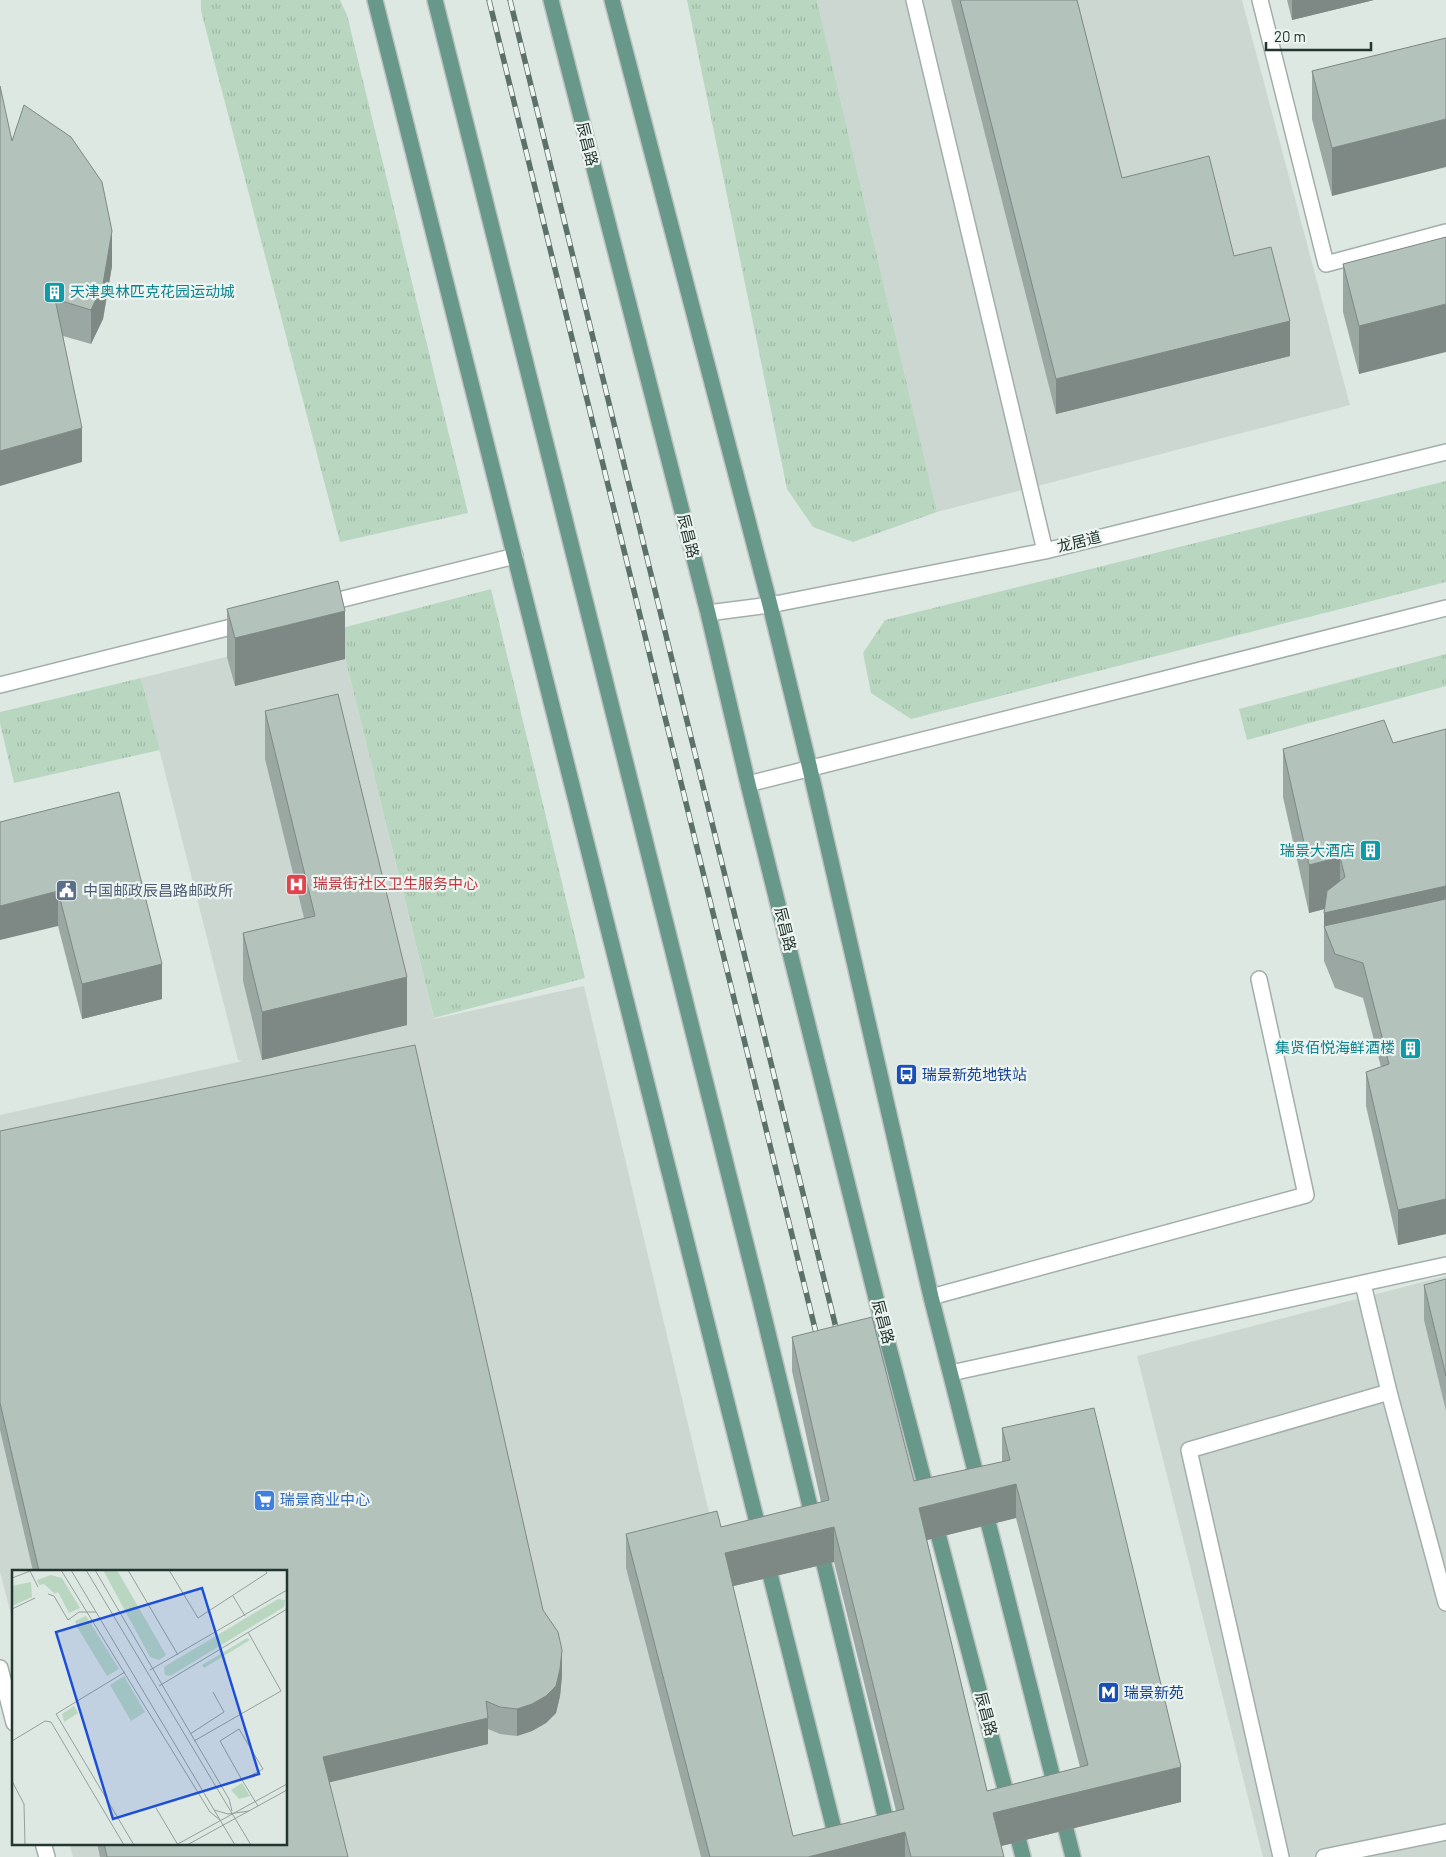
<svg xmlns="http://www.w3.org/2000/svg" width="1446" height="1857" font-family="Barlow,'Noto Sans SC',sans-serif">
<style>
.built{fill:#cdd7d2}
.grass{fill:url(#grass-tufts)}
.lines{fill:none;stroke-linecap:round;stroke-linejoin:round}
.minor-casing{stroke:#a2afa9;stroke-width:18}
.major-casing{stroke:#bdc2c1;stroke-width:18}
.minor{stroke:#fff;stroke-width:15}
.major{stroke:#68988a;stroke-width:15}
.rail-casing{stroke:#5c716a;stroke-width:5.5}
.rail{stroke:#eef5f1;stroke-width:4;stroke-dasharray:11;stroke-linecap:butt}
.wall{fill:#9ba7a2;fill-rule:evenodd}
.shaded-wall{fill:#7e8884}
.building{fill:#b4c2bc;stroke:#7e8884;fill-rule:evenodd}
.labels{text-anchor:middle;stroke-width:4.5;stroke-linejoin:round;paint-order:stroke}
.street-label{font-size:15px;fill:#22352f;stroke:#eef5f1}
.culture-label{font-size:15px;fill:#0d838f;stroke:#eef5f1;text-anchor:end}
.health-label{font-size:15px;fill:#be3a42;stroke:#eef5f1;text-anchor:start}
.service-label{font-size:15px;fill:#4e5e75;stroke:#eef5f1;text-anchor:start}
.transit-label{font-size:15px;fill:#164399;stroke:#eef5f1;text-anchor:start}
.shop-label{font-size:15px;fill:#366cbe;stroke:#eef5f1;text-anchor:start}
.inset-road{fill:none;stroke:#93a09b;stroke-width:1}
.view{fill:#1d4ed8;fill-opacity:0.15;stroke:#1d4ed8;stroke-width:2.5}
.inset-edge{fill:none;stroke:#22352f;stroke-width:2.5}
</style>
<defs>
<pattern id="grass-tufts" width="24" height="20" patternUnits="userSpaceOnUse" patternTransform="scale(1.25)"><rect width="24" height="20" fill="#b9d7c0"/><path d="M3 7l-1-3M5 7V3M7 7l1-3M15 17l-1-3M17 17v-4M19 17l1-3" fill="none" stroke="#9fb9a5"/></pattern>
</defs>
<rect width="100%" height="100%" fill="#dee8e3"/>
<path class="built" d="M817,0H1242L1350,405L937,512Z
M338,629L434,1019L584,986L717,1546L626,1568L701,1857H73L69,1843H286V1571H14V1626L0,1572V1115L243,1061L238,1060L141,678Z
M1446,1276V1857H1263L1137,1356Z"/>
<path class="grass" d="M201,0H340L347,15L468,513L340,542L201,11Z
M687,0H817L937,512L853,542L813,527L787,489Z
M1446,481V582L911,719L871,693L863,653L885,620Z
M491,589L585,978L434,1018L338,629Z
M1446,654V686L1247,740L1239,709Z
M141,678L160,750L14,783L0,723V712Z"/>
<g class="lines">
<defs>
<path id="minor" d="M914,0L1045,551
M1260,0L1326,264L1446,232
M323,604L515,556
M708,613L770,605L1045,551L1446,452
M0,685L247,623
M748,784L1446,608
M1363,1284L1389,1392
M931,1297L1306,1195L1259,979
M951,1373L1446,1265
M0,1668L14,1723
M43,1843L47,1857
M1281,1857L1189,1450L1389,1392L1446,1603
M1324,1857L1446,1832"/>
<path id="major" d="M375,0L841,1857
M435,0L760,1300L895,1857
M551,0L708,613L748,784L877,1302L1023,1857
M612,0L770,605L810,769L931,1297L1073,1857"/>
</defs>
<use href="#minor" class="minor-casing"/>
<use href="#major" class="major-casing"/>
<use href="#minor" class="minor"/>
<use href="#major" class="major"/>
<defs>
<path id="rail" d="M489,0L819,1345
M510,0L839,1340"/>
</defs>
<use href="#rail" class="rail-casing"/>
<use href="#rail" class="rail"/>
</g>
<path class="wall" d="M951,0H1077L1122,178L1234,256L1290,356L1056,414Z
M1287,0H1374L1292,20Z
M1446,38L1332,196L1312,119V71Z
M12,141L112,266L103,319L91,344L63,336L82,462Z
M1446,237L1359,374L1343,312V264Z
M227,609L345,659L235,686L227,657Z
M265,711L407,1025L262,1060L243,981V933L304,918L265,759Z
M1446,729V1234L1398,1245L1366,1106V1072L1381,1067L1363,998L1335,988L1324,961V909L1309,913L1283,797V749L1393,743Z
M0,822L162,999L82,1019L58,926Z
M0,1131L543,1610L562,1676L560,1696L556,1713L546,1723L532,1731L517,1736L500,1734L488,1729V1744L329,1782L348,1857H100L97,1843H286V1571H33L0,1430Z
M1446,1279V1411L1424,1320V1285Z
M792,1337L914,1481L1002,1462V1428L1181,1802L1001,1846L1004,1857H701L626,1568V1534L721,1527L821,1502L792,1371ZM1016,1518L1080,1767L987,1791L927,1540ZM834,1562L896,1811L793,1836L733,1586Z"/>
<path class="shaded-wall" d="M1292,0H1374L1292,20Z
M1446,119V167L1332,196V148Z
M112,231V266L103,319L91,344V310Z
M1446,304V352L1359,374V326Z
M1290,321V356L1056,414V379Z
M82,428V462L0,486V451Z
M345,611V659L235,686V638Z
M1340,857V905L1309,913V865Z
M1446,886V934L1324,926V961V913Z
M58,891V926L0,940V906Z
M162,964V999L82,1019V984Z
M407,977V1025L262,1060V1012Z
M1446,1199V1234L1398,1245V1210Z
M1016,1484V1518L919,1542V1508Z
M834,1527V1562L725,1588V1553Z
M562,1650V1676L560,1696L556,1713L546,1723L532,1731L517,1736V1709Z
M488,1718V1744L323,1784V1757Z
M1181,1767V1802L993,1848V1813Z
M905,1832V1857H808Z"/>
<path class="building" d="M960,0H1077L1122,178L1209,156L1234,256L1271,247L1290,321L1056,379Z
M1446,38V119L1332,148L1312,71Z
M0,86L12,141L24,105L71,137L102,182L112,231L103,284L91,310L55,299L82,428L0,451Z
M1446,237V304L1359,326L1343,264Z
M338,581L345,611L235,638L227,609Z
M338,694L407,977L262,1012L243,933L315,916L265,711Z
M1384,720L1393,743L1446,729V886L1324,913L1327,891L1345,877L1340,857L1309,865L1283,749Z
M119,792L162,964L82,984L58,891L0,906V822Z
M1446,899V1199L1398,1210L1366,1072L1389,1064L1363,963L1335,954L1324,926Z
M415,1045L543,1610L558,1632L562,1650L560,1669L556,1686L546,1696L532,1704L517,1709L500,1707L486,1701L488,1718L323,1757L348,1857H107L104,1843H286V1571H39L0,1403V1131Z
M1446,1279V1376L1424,1285Z
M872,1317L914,1481L1010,1460L1002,1428L1094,1408L1181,1767L993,1813L1004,1857H911L905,1832L808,1857H710L626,1534L717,1511L721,1527L829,1500L792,1337ZM1016,1484L1088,1765L987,1791L919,1508ZM834,1527L904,1809L793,1836L725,1553Z"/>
<defs>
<symbol id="building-square" viewBox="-11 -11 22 22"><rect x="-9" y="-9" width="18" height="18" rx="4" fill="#0f9aa8" stroke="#eef5f1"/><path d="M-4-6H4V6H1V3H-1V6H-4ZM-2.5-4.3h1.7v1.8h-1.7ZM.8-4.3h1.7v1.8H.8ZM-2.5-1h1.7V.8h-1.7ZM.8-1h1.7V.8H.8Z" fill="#fff"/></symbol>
<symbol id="hospital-square" viewBox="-11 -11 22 22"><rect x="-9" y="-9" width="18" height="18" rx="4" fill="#e0444e" stroke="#eef5f1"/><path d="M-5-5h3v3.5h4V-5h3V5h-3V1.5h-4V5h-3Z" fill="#fff"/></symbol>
<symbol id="civic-square" viewBox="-11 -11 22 22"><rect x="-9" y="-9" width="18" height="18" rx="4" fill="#5c6f8a" stroke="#eef5f1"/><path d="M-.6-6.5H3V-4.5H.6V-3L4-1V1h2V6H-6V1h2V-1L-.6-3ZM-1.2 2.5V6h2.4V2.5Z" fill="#fff"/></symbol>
<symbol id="bus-square" viewBox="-11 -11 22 22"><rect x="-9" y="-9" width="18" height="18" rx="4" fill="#1a4fb4" stroke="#eef5f1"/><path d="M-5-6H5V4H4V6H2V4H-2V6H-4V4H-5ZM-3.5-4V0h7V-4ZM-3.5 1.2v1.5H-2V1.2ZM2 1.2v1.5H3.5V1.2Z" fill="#fff"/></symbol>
<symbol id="supermarket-square" viewBox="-11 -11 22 22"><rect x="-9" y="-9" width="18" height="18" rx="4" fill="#3f7fe0" stroke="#eef5f1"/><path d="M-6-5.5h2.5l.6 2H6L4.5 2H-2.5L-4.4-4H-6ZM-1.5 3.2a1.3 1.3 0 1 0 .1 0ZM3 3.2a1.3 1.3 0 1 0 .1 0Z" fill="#fff"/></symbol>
<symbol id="metro-square" viewBox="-11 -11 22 22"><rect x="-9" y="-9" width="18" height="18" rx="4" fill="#1a4fb4" stroke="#eef5f1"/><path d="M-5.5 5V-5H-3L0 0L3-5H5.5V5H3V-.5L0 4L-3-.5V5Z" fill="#fff"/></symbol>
</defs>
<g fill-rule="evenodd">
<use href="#building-square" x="42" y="280" width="25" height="25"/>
<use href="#building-square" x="1358" y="838" width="25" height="25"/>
<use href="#hospital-square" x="284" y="872" width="25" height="25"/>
<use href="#civic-square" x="54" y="878" width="25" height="25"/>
<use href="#building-square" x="1398" y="1036" width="25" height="25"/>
<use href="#bus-square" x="894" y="1062" width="25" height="25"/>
<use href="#supermarket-square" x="252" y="1488" width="25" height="25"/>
<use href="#metro-square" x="1096" y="1680" width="25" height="25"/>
</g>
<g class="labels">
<g class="street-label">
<text transform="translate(587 144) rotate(76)" y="5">辰昌路</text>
<text transform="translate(688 536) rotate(76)" y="5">辰昌路</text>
<text transform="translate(1079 542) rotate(-14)" y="5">龙居道</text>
<text transform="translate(785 929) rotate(76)" y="5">辰昌路</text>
<text transform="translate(883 1322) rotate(75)" y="5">辰昌路</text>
<text transform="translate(986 1714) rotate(75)" y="5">辰昌路</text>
</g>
<g class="culture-label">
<text x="70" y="297" text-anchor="start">天津奥林匹克花园运动城</text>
<text x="1355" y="856">瑞景大酒店</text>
<text x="1395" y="1053">集贤佰悦海鲜酒楼</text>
</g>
<g class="health-label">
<text x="313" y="889">瑞景街社区卫生服务中心</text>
</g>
<g class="service-label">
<text x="83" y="896">中国邮政辰昌路邮政所</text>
</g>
<g class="transit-label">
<text x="922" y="1080">瑞景新苑地铁站</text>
<text x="1124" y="1698">瑞景新苑</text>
</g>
<g class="shop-label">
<text x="280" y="1505">瑞景商业中心</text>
</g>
</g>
<g transform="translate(12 1570)">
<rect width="275" height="275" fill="#dee8e3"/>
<path d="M91,0H105L154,85L147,90L138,87ZM39,5L50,8L68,38L57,43L46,22L43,24L32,14L27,15L25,10ZM19,12L20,27L0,36V16ZM266,29L273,30L272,37L158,106L153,105L152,97ZM74,46L107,99L95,106L65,57L63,51ZM235,68L238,70L192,98L190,95ZM112,106L133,142L119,151L98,115ZM62,136L66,143L52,152L50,144ZM230,213L238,226L227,229L219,220Z" fill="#b9d7c0"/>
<path class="inset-road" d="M49,0L198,242L208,250M59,0L223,275M74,0L239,275M83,0L217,229L220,241M116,0L166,85M157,0L186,48L255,3L253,0M18,1L26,17M0,8L21,0M36,24L42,26L56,50L67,42H84M221,26L233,46M0,39L23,28M138,100L275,20M113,102L44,144L122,275M147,116L275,39M178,164L212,142L201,122M0,171L33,151L39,152L112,275M182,171L269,121L236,62M230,210L251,199L227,159L208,171L230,210L246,236M0,211L12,234L13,275M144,238L166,275M202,240L216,244L237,241M164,275L275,214M175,275L275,220"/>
<path class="view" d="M190,18L247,204L101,249L44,62Z"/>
<rect width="275" height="275" class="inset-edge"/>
</g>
<path d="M1266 42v8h105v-8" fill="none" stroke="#22352f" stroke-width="2.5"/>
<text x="1274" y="42" font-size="15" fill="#22352f" stroke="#eef5f1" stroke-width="4" paint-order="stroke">20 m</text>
</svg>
